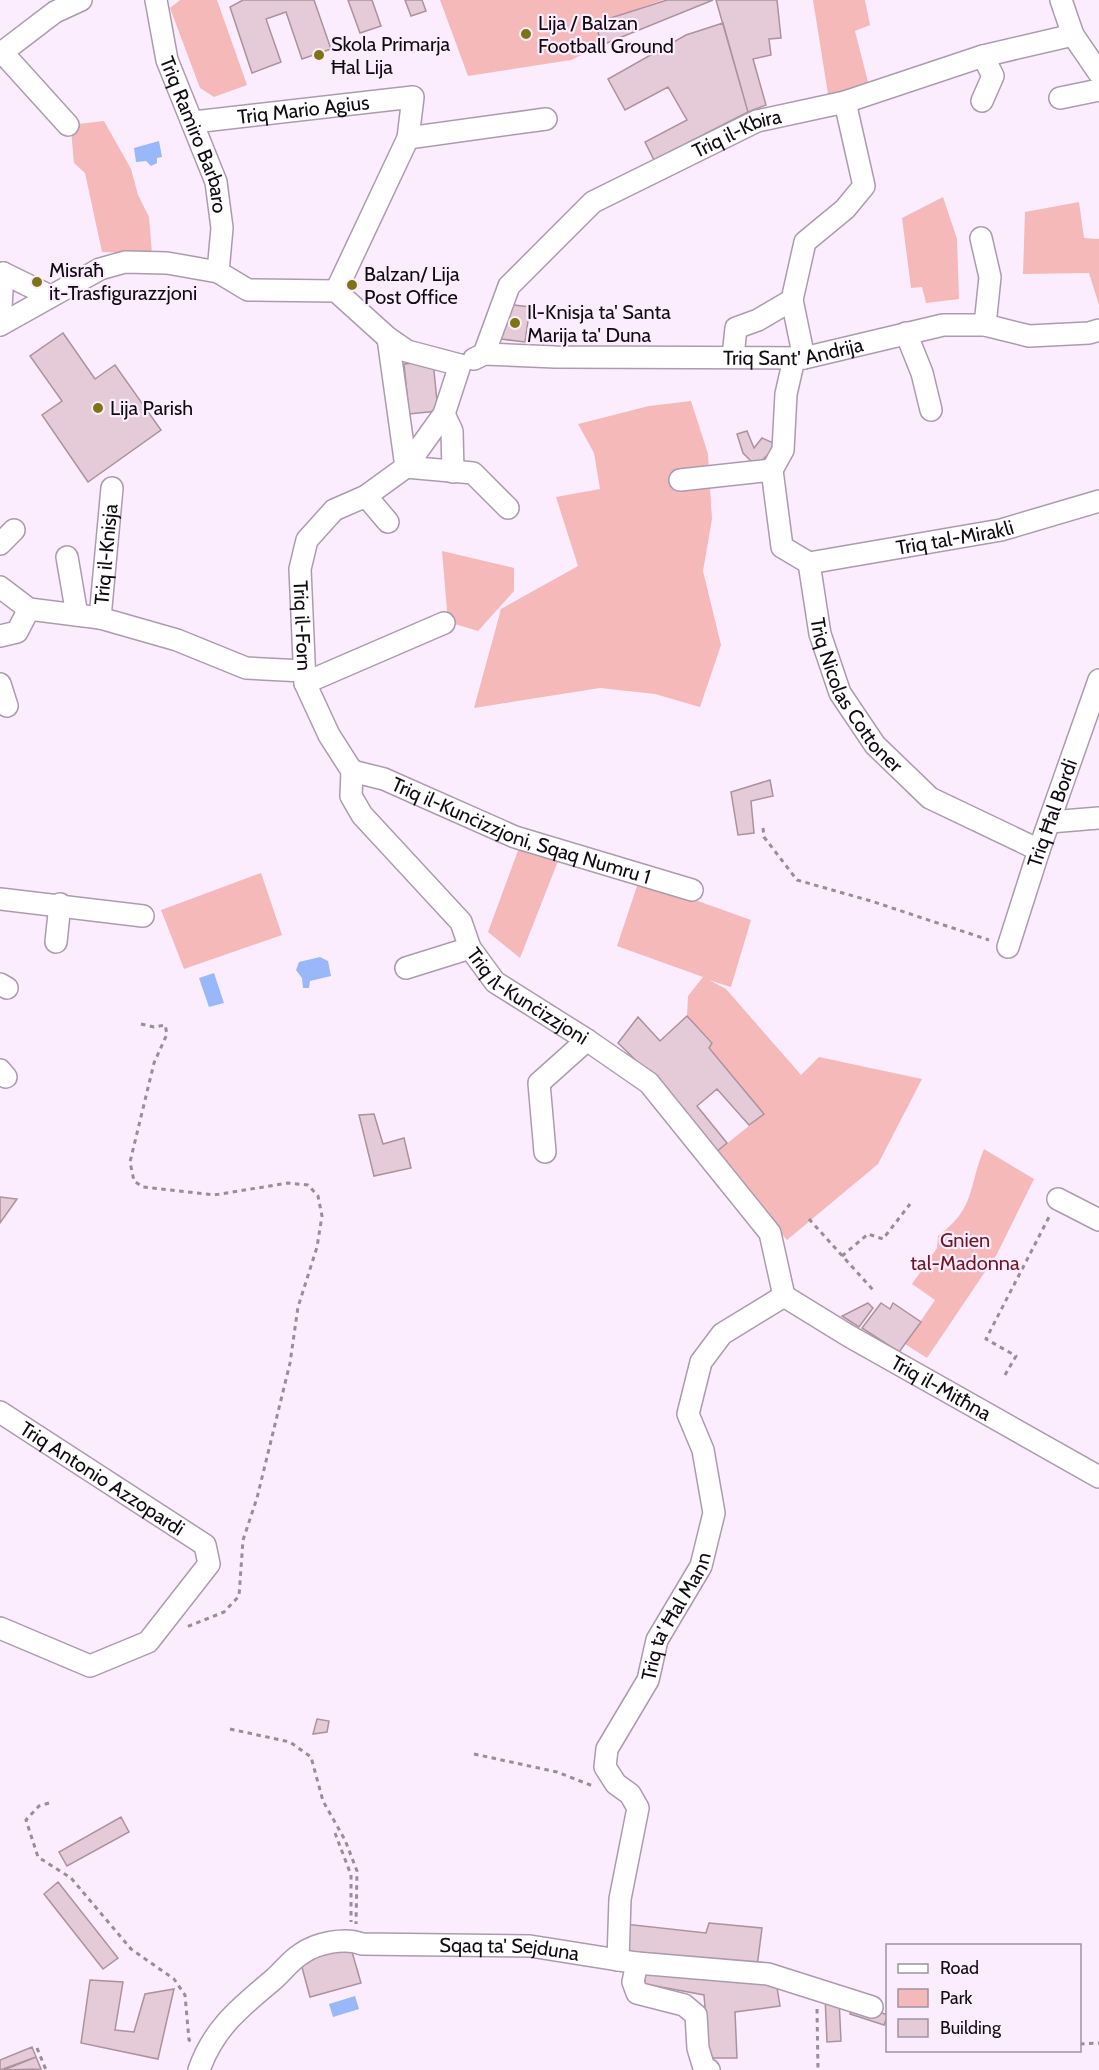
<svg xmlns="http://www.w3.org/2000/svg" width="1099" height="2070" font-family="Cabin,sans-serif">
<style>
.green{fill:#f5b9ba}
.water{fill:#98b8f9}
.building{fill:#e5cbd7;stroke:#ab929d;stroke-width:1.5}
.lines{fill:none;stroke-linecap:round;stroke-linejoin:round}
.minor-casing{stroke:#ac9baf;stroke-width:24}
.path{stroke:#988d99;stroke-width:3;stroke-dasharray:4.5 4.5;stroke-linecap:butt}
.minor{stroke:#fff;stroke-width:21}
.poi-dot{fill:#7e7416;stroke:#fbedfd;stroke-width:2}
.labels{text-anchor:middle;stroke-width:4.5;stroke-linejoin:round;paint-order:stroke}
.poi-label{font-size:20px;fill:#100b11;stroke:#fbedfd;text-anchor:start}
.street-label{font-size:20px;fill:#100b11;stroke:#fbedfd}
.park-label{font-size:20px;fill:#711524;stroke:#fbedfd}
</style>
<rect width="100%" height="100%" fill="#fbedfd"/>
<path class="green" d="M180,0H217L247,85L214,97L200,88L170,8Z
M440,0H663L596,23L602,45L571,60L468,76Z
M813,0H865L870,25L855,31L870,90L829,100Z
M104,121L131,169L138,195L149,217L152,254L102,252L85,173L74,163L71,130L78,124Z
M943,197L957,239L959,299L926,303L922,287L911,288L902,218Z
M1079,202L1084,238L1099,239V305L1089,273L1023,274L1025,212Z
M691,401L708,454L712,519L703,571L721,645L700,707L655,694L600,688L474,708L501,609L578,566L556,497L600,489L594,453L578,424L649,406Z
M442,551L514,568V591L478,631L448,622Z
M520,845L560,856L520,958L488,932Z
M261,873L282,935L184,969L161,910Z
M639,880L751,920L731,987L709,980L726,989L801,1075L819,1057L922,1079L878,1164L787,1240L715,1153L764,1114L709,1048L712,1042L687,1016L688,996L703,977L617,946Z
M984,1149L1034,1179L997,1254L927,1358L905,1344L935,1300L912,1284L937,1248L938,1236C976,1208 968,1187 984,1149Z"/>
<path class="water" d="M159,141L162,157L157,158V163L151,166L146,161L136,162L134,148Z
M320,957L328,961L331,976L310,981L309,988H303L302,978L296,970L299,962Z
M214,973L224,1003L209,1007L199,978Z
M355,1996L359,2009L333,2017L329,2004Z"/>
<path class="building" d="M243,0H314L331,49L302,59L286,12L266,19L281,62L252,73L230,7Z
M348,0H372L381,26L360,33Z
M405,0H422L426,11L411,16Z
M667,0H713L602,45L595,23Z
M716,0H777L781,38L769,39L771,55L753,59L766,105L748,112Z
M723,23L748,112L654,160L645,142L687,120L668,87L625,110L608,79L686,35Z
M506,304L530,307L525,342L501,339Z
M63,333L95,379L115,365L161,430L88,482L42,415L62,401L30,356Z
M433,361L438,411L409,414L404,364Z
M747,431L754,448L762,438L778,445L756,466L743,453L737,434Z
M770,780L773,796L751,801L754,833L738,835L731,792Z
M687,1016L712,1043L709,1048L764,1114L749,1125L717,1089L697,1106L727,1143L715,1153L652,1076L618,1043L638,1017L660,1041Z
M374,1114L383,1144L404,1138L411,1168L374,1176L359,1115Z
M0,1197L17,1199L0,1223Z
M868,1303L873,1308L859,1327L842,1316Z
M881,1303L890,1309L893,1303L921,1322L899,1352L862,1328Z
M317,1719L329,1721L327,1732L313,1734Z
M121,1817L129,1832L67,1866L59,1852Z
M58,1882L118,1958L103,1969L44,1894Z
M709,1923L762,1928L757,1967L623,1958L625,1924L706,1933Z
M350,1945L361,1983L310,1997L300,1960Z
M645,1968L776,1981L780,2006L735,2012L737,2058H709L704,1995L645,1984Z
M90,1980L123,1982L115,2030L134,2032L145,1994L174,1989L158,2059L81,2043Z
M825,1996L839,1999L841,2041L827,2042Z
M853,2004L888,2015L884,2025L850,2014Z
M32,2047L36,2057L0,2070V2060Z
M36,2057L41,2069L4,2070Z"/>
<g class="lines">
<defs>
<g id="minor">
<path id="s1" d="M156,0L167,60L216,182L222,228L218,272"/>
<path d="M1061,0L1073,35L1099,73"/>
<path d="M2,52L68,125"/>
<path d="M0,54L55,12L81,0"/>
<path d="M1060,98L1099,90"/>
<path d="M982,101L993,76L983,56"/>
<path id="s2" d="M194,122L413,97L408,138L336,291"/>
<path d="M408,138L546,119"/>
<path d="M981,238L990,277L985,325"/>
<path d="M3,273L50,296"/>
<path d="M0,325L100,269L125,262L167,263L218,272L248,290L336,291L388,338L407,351L460,365"/>
<path d="M0,325L3,273"/>
<path d="M906,333L922,373L931,410"/>
<path d="M388,338L406,467L473,473L508,508"/>
<path id="s3" d="M484,354L509,286L593,202L757,121L845,102L983,56L1073,35"/>
<path d="M733,356L736,328L758,320L792,300"/>
<path d="M804,358L792,300L805,242L845,209L864,186L845,102"/>
<path id="s4" d="M474,359L484,354L555,357L804,358L943,325H985L1029,336L1089,333L1099,330"/>
<path id="s5" d="M460,365L444,414L406,467L366,496L334,510L307,540L300,569L305,683L329,735L352,771L351,796L362,815L461,922L470,948L495,982L587,1040L649,1083L770,1233L784,1296"/>
<path d="M444,414L452,431L453,472"/>
<path id="s6" d="M772,470L782,547L809,563L820,634L840,693L875,745L930,798L1039,850"/>
<path d="M772,470L783,450L786,394L794,359"/>
<path d="M680,480L772,470"/>
<path d="M366,496L388,522"/>
<path d="M0,544L14,530"/>
<path d="M67,557L77,615"/>
<path id="s7" d="M809,563L1001,530L1099,501"/>
<path d="M0,587L29,609L100,618L177,640L246,668L303,671"/>
<path id="s8" d="M100,618L112,488"/>
<path d="M0,636L17,632L29,609"/>
<path d="M305,683L444,623"/>
<path d="M0,684L7,706"/>
<path id="s9" d="M352,771L384,779L515,837L692,890"/>
<path d="M1050,822L1099,818"/>
<path d="M0,899L143,916"/>
<path d="M56,942L60,904"/>
<path id="s10" d="M1008,947L1039,850L1099,680"/>
<path d="M406,968L470,948"/>
<path d="M0,984L7,988"/>
<path d="M0,1070L6,1077"/>
<path d="M545,1152L539,1083L587,1040"/>
<path d="M1058,1199L1099,1220"/>
<path id="s11" d="M784,1296L849,1336L1099,1477"/>
<path id="s12" d="M0,1412L205,1545L209,1564L148,1642L90,1666L0,1628"/>
<path id="s13" d="M618,1960L620,1899L638,1808L630,1794L616,1784L605,1767L607,1749L648,1680L657,1640L701,1566L714,1513L703,1450L688,1414L701,1362L722,1334L784,1296"/>
<path d="M637,1963L633,1982L637,1993L684,2005L696,2015L698,2048L704,2068L709,2070"/>
<path id="s14" d="M199,2070C214,2027 241,2007 274,1979C283,1971 291,1960 301,1954C316,1943 345,1937 362,1944L530,1946L637,1963L768,1974L872,2007"/>
</g>
</defs>
<use href="#minor" class="minor-casing"/>
<path class="path" d="M763,828L764,837L797,880L871,901L989,940
M141,1024L154,1027L165,1025L167,1034L154,1063L130,1162L134,1181L143,1187L214,1195L288,1183L308,1185L318,1196L322,1216L317,1247L298,1307L290,1363L257,1498L243,1540L239,1596L224,1612L184,1628
M809,1219L874,1291
M842,1256L868,1234L883,1239L910,1204
M1005,1375L1016,1356L986,1339L1049,1217
M230,1729L290,1742L311,1757L323,1801L345,1840L357,1871L356,1924
M474,1754L557,1772L593,1786
M49,1803L39,1806L26,1820L38,1857L71,1878L131,1949L174,1979L185,1995L189,2040L192,2042
M335,1833L351,1875V1922
M817,2009L818,2070
M1080,2044L1099,2043
M37,2048L46,2070"/>
<use href="#minor" class="minor"/>
</g>
<g class="poi-dot">
<circle cx="526" cy="34" r="6"/>
<circle cx="319" cy="55" r="6"/>
<circle cx="37" cy="282" r="6"/>
<circle cx="352" cy="285" r="6"/>
<circle cx="515" cy="323" r="6"/>
<circle cx="98" cy="408" r="6"/>
</g>
<g class="labels">
<g class="poi-label">
<text x="538" y="30">Lija / Balzan<tspan x="538" dy="23">Football Ground</tspan></text>
<text x="331" y="51">Skola Primarja<tspan x="331" dy="23">Ħal Lija</tspan></text>
<text x="49" y="277">Misraħ<tspan x="49" dy="23">it-Trasfigurazzjoni</tspan></text>
<text x="364" y="281">Balzan/ Lija<tspan x="364" dy="23">Post Office</tspan></text>
<text x="527" y="319">Il-Knisja ta' Santa<tspan x="527" dy="23">Marija ta' Duna</tspan></text>
<text x="110" y="415">Lija Parish</text>
</g>
<g class="street-label">
<text dy="7" stroke="none"><textPath href="#s2" startOffset="110">Triq Mario Agius</textPath></text>
<text dy="7" stroke="none"><textPath href="#s3" startOffset="351">Triq il-Kbira</textPath></text>
<text dy="7" stroke="none"><textPath href="#s1" startOffset="141">Triq Ramiro Barbaro</textPath></text>
<text dy="7" stroke="none"><textPath href="#s4" startOffset="321">Triq Sant' Andrija</textPath></text>
<text dy="7" stroke="none"><textPath href="#s7" startOffset="148">Triq tal-Mirakli</textPath></text>
<text dy="7" stroke="none"><textPath href="#s8" startOffset="64">Triq il-Knisja</textPath></text>
<text dy="7" stroke="none"><textPath href="#s5" startOffset="328">Triq il-Forn</textPath></text>
<text dy="7" stroke="none"><textPath href="#s6" startOffset="252">Triq Nicolas Cottoner</textPath></text>
<text dy="7" stroke="none"><textPath href="#s10" startOffset="141">Triq Ħal Bordi</textPath></text>
<text dy="7" stroke="none"><textPath href="#s9" startOffset="180">Triq il-Kunċizzjoni, Sqaq Numru 1</textPath></text>
<text dy="7" stroke="none"><textPath href="#s5" startOffset="782">Triq il-Kunċizzjoni</textPath></text>
<text dy="7" stroke="none"><textPath href="#s11" startOffset="182">Triq il-Mitħna</textPath></text>
<text dy="7" stroke="none"><textPath href="#s12" startOffset="122">Triq Antonio Azzopardi</textPath></text>
<text dy="7" stroke="none"><textPath href="#s13" startOffset="376">Triq ta' Ħal Mann</textPath></text>
<text dy="7" stroke="none"><textPath href="#s14" startOffset="368">Sqaq ta' Sejduna</textPath></text>
</g>
<g class="park-label">
<text x="965" y="1247">Gnien<tspan x="965" dy="23">tal-Madonna</tspan></text>
</g>
</g>
<rect x="886" y="1944" width="195" height="108" fill="#fbedfd" stroke="#9d939f" stroke-width="1.5"/>
<rect x="898" y="1964" width="30" height="9" fill="#ffffff" stroke="#9d939f" stroke-width="1.5"/>
<text x="940" y="1974" font-size="18" fill="#100b11">Road</text>
<rect x="898" y="1989" width="30" height="18" fill="#f5b9ba" stroke="#9d939f" stroke-width="1.5"/>
<text x="940" y="2004" font-size="18" fill="#100b11">Park</text>
<rect x="898" y="2019" width="30" height="18" fill="#e5cbd7" stroke="#9d939f" stroke-width="1.5"/>
<text x="940" y="2034" font-size="18" fill="#100b11">Building</text>
</svg>
